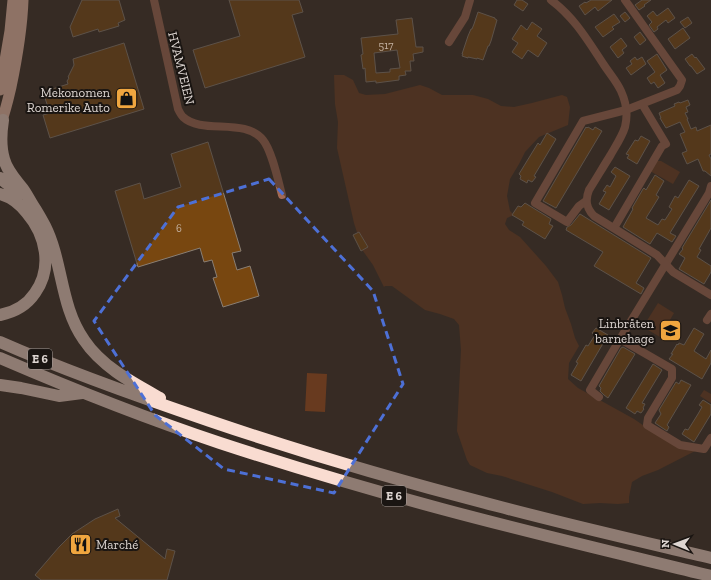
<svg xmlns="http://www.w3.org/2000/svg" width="711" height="580" font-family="'Zilla Slab',serif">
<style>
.green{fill:#683a1f}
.building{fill:#784710;stroke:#8a7f74;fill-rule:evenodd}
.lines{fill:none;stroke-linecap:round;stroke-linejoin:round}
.minor{stroke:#a26954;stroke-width:8}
.tertiary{stroke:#a26954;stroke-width:8}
.trunk{stroke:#f8c7b4;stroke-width:11}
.motorway{stroke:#f9dcd1;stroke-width:12}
.marked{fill:none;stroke:#4d70d6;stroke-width:3;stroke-dasharray:8 5;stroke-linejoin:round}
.labels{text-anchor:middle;stroke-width:4;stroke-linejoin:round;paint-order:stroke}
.number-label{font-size:11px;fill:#c4b2a2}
.shield{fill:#1a1512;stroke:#a39c98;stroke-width:1}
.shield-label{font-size:12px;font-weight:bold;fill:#ded6d2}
.street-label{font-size:13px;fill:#ded6d2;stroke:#1a1512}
.poi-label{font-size:13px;fill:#ded6d2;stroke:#1a1512;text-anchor:end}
</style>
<rect width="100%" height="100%" fill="#372b24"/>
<path class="green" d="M334,75H344L353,80L359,93L366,95L385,94L420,85L429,88L442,95H473L488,99L501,106L514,107L532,103L562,95L567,97L570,107L568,125L539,137L525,152L519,164L510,179L507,196L510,211L514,215L507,218L505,224L509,230L520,237L546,266L558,282L562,295L565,308L571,324L575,338L579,346L569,363L568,379L578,388L634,419L653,432L699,449L658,470L642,476L632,482L629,497V503L618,504L600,503L583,504L552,492L502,476L487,473L470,465L467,460L457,431L461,350L459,325L454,319L440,314L425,310L392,286H385L384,287L373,265L363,251L354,223L337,148L338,122L335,104Z
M656,161H661L680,172L673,184L650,171Z
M658,303L674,313L660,337L643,327Z
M307,373L327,374L325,412L305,411Z
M704,390L711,394V403L700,396Z"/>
<path class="building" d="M82,0H119L125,20L118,23L119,26L99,32L98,29L73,37L70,27Z
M229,0H299L303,12L292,15L305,57L205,88L193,50L240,36Z
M517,0H522L528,4L523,11L514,5Z
M591,0H612L598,11L595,7L585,15L579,6L585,2L586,3Z
M642,0H651L644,5L645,6L639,10L635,5Z
M668,8L675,18L668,23L666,20L657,27L658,29L654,32L649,25L652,22L647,16L653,11L657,16Z
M478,12L495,18V19L497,20L491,41L489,46H488L483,60L477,58V59L468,57V58L462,56L463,54H462L468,36L471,29H472L474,24Z
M625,12L630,18L625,22L620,16Z
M614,14L620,22L612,27L614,29L603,37L595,27Z
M688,17L692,23L685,28L680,22Z
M412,18L416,47H423V52L413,54L414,61H410L411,71H405L406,75L399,76V80L376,83V81L366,82L365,68L363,69L361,55L363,54L361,38L398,34L396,20ZM397,50L400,68L390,69V72L376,73L374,53Z
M532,22L542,29L537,36L547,43L538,57L528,50L522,59L512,52L518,43L512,39L521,25L527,30Z
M683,28L690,38L675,49L668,39Z
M640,32L646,40L640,45L634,37Z
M621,38L627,46L622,50L624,53L618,58L610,47Z
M124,43L144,109L50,138L43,115L50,113L43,92L68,84L67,81L69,78L68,77L74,65L73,59Z
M657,54L667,70L660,75L665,83L658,88L654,82L651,84L647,78L655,72L647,61Z
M692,54L695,58L696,57L705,69L697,74L691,66H690L685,59Z
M635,57L637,60L642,57L646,64L631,75L626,68L632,64L630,61Z
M688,100L690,105L686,107L688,112L685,113L688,119H687L691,129L696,127L697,131L711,125V154L709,155L711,159V176L705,171H703L698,159L687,164L682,153L687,151L680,134L685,132L680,122L666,128L660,118H661L659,113L675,106L674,104L679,102L680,103Z
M586,127L587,128L588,127L593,130L595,127L602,131L556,208L543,201Z
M547,133L556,139L534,176L536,177L532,182L528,180L527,183L520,179L521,176L519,174L538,143L540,145Z
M641,136L650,141L637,164L627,158L629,155L626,154L635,140L638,141Z
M208,142L241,251L232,253L237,270L250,266L259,296L223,307L213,278L217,277L212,260L204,262L200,248L138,267L115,191L140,183L144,199L181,187L171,154Z
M615,167L630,176L609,210L599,204L606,192L603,191L607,185L610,187L616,176L611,172Z
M655,175L664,181L656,195L659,197L646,218L658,225L662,219L665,220L672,209L669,207L675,196L678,198L689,180L699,186L670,233L676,236L672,242L657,233L650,244L623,227L633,209L632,208L643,189L644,188L646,190Z
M711,200V228L699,249L701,250L697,257L711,266V272L704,284L679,269L685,258L679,254L683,249L682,248Z
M525,203L551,219L549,224L553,226L545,239L522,225L524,222L512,215L518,206L521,207Z
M580,214L651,258L636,283L644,288L641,294L594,266L603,252L566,230L567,227L571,225Z
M359,232L368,247L361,251L353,235Z
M596,328L608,335L581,381L571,375L578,363L576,362L586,345L588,346L595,335L592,333Z
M694,328L704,334L694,351L706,359L711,350V363L702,379L669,359L673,354H671L677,344L678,345L679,343L684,345Z
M623,347L635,354L608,398L604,395L600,391L601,388L599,386L621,348Z
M653,364L662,370L642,403L645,404L643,408L644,409L641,413L637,411L635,414L626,408Z
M681,380L691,385L667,425L669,427L667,431L655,423L661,414L659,410L676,382L679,384Z
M703,400L711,405V414L694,442L682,434L685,429L688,430L698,414L702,407L699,405Z
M118,509L120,516L115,518L165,559L167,549L175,551L167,580H41L35,575L59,547L72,534L95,519Z"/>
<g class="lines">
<path class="minor" d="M154,0L178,109C179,111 181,115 183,117C202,135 245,117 263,140C272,151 278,180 282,195
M449,42L465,17L470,0
M586,201L579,206L567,222L535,203L583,121L626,110L677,90L680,86L682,80L625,0
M614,228L662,146L666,144L642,104
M707,320L711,314
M620,339L709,193L711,186
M599,397L590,390L620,339L672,369V378L648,418L647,425L680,445L704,449L711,438"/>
<path class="tertiary" d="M551,0C575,18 588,41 604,65C610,74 617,82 621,91C626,102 628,115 625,127C622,137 615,147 610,156C603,167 596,179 589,190C585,200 586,208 594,216L657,255L673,272L711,295"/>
<path class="trunk" d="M0,90L10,31L13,0
M0,126C5,113 8,100 11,87C17,58 22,29 23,0"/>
<path class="motorway" d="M3,120C1,133 0,146 4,159C7,171 16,180 23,189C28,196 31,203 36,210C39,215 42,220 45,226C63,262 60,306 84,340C102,367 133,383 160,398
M0,178L20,194
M0,194C12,197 20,204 27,213C46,235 53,268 35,293C27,305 15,312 0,315
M0,342C68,372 139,397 210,421C304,453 400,481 497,506C568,525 639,541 711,558
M0,358C72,389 145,418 220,443C293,467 368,489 442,509C531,533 621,554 711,576
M0,385L21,388L59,396L82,393"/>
</g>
<path d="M0 0H711V580H0ZM269,179L373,291L403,384L334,493L224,469L155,415L94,321L178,207Z" fill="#372b24" fill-opacity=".55" fill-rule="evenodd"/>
<path class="marked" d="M269,179L373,291L403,384L334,493L224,469L155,415L94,321L178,207Z"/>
<defs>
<symbol id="shop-square" viewBox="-11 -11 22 22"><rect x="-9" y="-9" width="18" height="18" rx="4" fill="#f0a63f" stroke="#1a1512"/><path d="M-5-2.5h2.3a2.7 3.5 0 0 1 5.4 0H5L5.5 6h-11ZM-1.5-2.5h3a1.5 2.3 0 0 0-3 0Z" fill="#111"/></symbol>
<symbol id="school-square" viewBox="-11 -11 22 22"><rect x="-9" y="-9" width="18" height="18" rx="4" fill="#f0a63f" stroke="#1a1512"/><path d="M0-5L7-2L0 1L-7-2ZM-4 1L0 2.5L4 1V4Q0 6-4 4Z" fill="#111"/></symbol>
<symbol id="restaurant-square" viewBox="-11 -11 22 22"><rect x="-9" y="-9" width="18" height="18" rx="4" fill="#f0a63f" stroke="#1a1512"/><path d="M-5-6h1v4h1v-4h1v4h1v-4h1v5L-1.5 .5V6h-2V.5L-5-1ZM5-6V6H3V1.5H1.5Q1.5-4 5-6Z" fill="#111"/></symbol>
</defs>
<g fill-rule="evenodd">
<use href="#shop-square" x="114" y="86" width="25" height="25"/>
<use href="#school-square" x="658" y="318" width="25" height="25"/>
<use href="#restaurant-square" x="68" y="532" width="25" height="25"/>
</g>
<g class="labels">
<g class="number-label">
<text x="386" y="49">517</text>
<text x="179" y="232">6</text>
</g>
<g class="shield">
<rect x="28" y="349" width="24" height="20" rx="3"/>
<rect x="382" y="486" width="24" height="20" rx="3"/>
</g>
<g class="shield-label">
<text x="40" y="363">E 6</text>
<text x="394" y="500">E 6</text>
</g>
<g class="street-label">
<text transform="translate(182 68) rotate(76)" y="5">HVAMVEIEN</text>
</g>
<g class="poi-label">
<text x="110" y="97">Mekonomen<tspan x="110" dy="15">Romerike Auto</tspan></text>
<text x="654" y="328">Linbråten<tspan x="654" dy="15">barnehage</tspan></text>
<text x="96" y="549" text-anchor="start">Marché</text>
</g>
</g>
<g transform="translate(675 544) rotate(271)" stroke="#1a1512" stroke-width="3" paint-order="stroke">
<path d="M0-3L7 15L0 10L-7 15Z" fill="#ded6d2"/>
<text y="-6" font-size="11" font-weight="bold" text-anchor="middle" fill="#ded6d2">N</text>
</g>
</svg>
